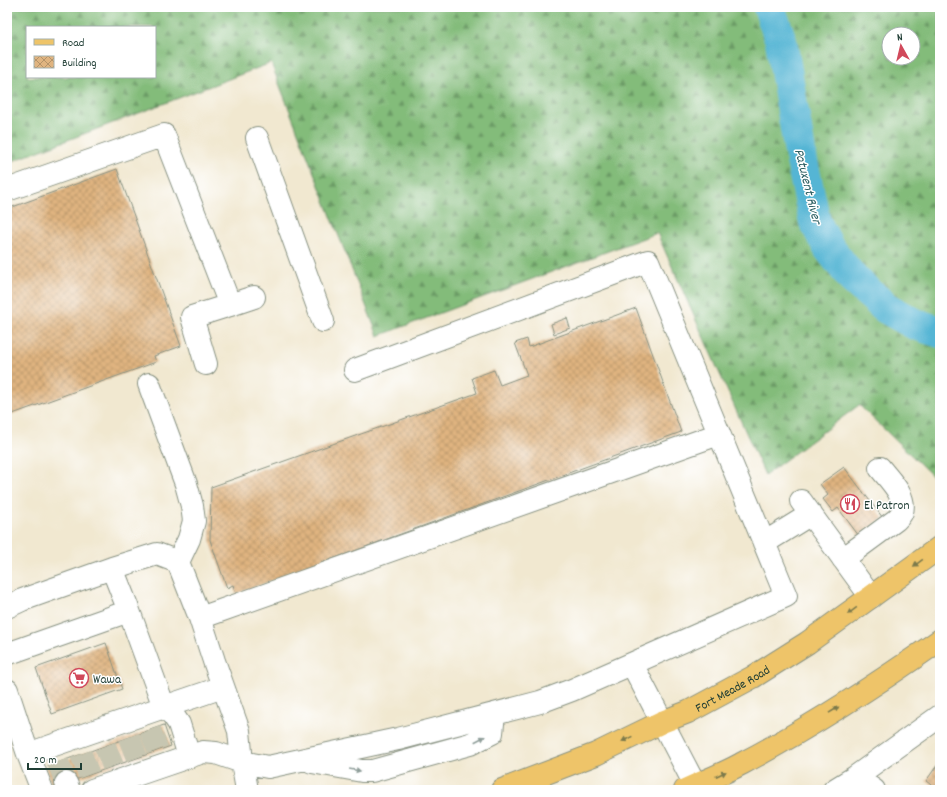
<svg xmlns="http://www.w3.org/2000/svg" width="947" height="797" font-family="Dekko,sans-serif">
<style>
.forest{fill:url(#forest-firs);stroke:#517c57;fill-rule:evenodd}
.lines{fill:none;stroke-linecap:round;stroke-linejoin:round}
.river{stroke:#55b5d4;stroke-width:32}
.building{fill:url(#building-cross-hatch)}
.minor-tunnel{stroke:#c7c6b1;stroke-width:22;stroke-dasharray:22 11;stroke-linecap:butt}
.minor-casing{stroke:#889282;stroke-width:24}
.major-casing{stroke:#889282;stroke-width:24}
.minor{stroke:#fff;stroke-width:22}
.major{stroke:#eec469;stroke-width:22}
.oneway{fill:#7c7a4c}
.oneway2{fill:#8f9e9a}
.labels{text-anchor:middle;stroke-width:3;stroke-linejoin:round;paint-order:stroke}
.poi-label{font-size:13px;fill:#1f3d34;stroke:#fff;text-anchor:start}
.street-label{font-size:13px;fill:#1f3d34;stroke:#fff}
.water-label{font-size:14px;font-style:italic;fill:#2f6164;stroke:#fff}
</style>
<defs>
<pattern id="forest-firs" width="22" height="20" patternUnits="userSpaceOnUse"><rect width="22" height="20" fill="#83bc7a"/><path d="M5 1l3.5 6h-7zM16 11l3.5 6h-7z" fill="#6b9a65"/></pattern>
<pattern id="building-cross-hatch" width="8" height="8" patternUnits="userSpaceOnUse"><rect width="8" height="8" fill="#e0b480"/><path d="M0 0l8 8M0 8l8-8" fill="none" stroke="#b5946a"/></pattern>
</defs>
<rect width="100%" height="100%" fill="#fff"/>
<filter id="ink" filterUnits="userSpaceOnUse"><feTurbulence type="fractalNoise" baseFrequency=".025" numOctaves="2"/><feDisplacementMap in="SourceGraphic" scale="8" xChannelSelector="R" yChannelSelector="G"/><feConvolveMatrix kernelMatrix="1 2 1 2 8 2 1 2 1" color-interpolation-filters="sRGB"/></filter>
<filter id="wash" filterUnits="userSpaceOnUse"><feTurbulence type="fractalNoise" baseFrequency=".012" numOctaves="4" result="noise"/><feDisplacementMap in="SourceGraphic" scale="16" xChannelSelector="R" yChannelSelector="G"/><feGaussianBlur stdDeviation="0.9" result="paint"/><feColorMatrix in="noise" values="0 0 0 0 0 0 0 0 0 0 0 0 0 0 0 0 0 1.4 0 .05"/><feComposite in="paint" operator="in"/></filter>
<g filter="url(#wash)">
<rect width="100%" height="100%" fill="#f1e8d0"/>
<path class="forest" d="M7,7H940V483L859,405L765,475L657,233L378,336L271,63L7,163ZM27,27H155V77H27ZM889,34H913V58H889Z"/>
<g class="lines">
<path class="river" d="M769,7L781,41L800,152L815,222L829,248L853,279L886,308L915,324L940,332"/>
</g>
<g id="blocks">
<path class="building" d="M117,169L181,346L154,356L156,362L7,416V209Z
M636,308L681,432L236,594L233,585L227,588L210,540L211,487L477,393L472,378L494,370L500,385L527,375L515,343L527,339L529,347Z
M567,318L570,328L554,334L551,324Z
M844,467L883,518L859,536L838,508L833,512L823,499L828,495L820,484Z
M106,643L122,689L52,714L36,668Z
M164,725L171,746L52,788L45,767Z
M940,761V790H938L926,781Z"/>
</g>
</g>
<g filter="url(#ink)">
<use href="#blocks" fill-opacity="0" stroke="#889282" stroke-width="1"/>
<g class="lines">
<path class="minor-tunnel" d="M150,730L158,750
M129,737L137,758
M105,746L113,766
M81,754L89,775
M58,762L66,783"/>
<defs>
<path id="minor" d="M257,138L323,321
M7,190L164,135L230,305L192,317L206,364
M230,305L254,297
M149,384L186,484L192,506L194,521L189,539L178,562
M801,501L871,597
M764,543L811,514
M843,559L896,520C898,518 901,515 902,512C907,496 889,480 880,468
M7,607L22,600L112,568L157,554L178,562L200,618L214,661L239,731L242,762L247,790
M200,618L719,434
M7,654L129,611L112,568
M632,664L695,785L700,790
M7,690L28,754L42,790
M164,707L223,687
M164,707L173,715L179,724L189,756
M28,754L164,707L129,611
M312,762L362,771H372L470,744L492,733L494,714
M855,777L940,716
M66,783L69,790
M92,790L203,752L216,753L242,762L268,767L398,739L540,702L572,690L786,596L648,261L355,370
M834,790L855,777L874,790"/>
<g id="major">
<path id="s1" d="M502,790L596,754L662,722L688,712L753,677L807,643L940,547"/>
<path d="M685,790C704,781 723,774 741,764C810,728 876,685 940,640"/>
</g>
</defs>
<use href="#minor" class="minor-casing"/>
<use href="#major" class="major-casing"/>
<use href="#minor" class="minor"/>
<use href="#major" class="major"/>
</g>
<defs><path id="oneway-solid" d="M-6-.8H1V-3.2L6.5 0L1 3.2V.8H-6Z"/></defs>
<g class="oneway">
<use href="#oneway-solid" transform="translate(918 563) rotate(144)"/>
<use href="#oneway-solid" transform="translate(852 611) rotate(144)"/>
<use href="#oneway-solid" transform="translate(834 710) rotate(-32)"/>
<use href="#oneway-solid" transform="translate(627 739) rotate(154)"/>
<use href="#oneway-solid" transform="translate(721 774) rotate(-25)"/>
</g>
<g class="oneway2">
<use href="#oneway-solid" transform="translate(480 739) rotate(-27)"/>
<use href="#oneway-solid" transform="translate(355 770) rotate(10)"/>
</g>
</g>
<defs>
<symbol id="restaurant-ring" viewBox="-11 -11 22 22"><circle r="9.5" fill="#fff" stroke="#d1495b" stroke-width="1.5"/><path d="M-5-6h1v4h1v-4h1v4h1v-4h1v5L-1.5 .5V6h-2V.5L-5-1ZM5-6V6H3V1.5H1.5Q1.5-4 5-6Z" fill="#d1495b"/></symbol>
<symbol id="supermarket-ring" viewBox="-11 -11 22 22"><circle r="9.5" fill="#fff" stroke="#d1495b" stroke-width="1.5"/><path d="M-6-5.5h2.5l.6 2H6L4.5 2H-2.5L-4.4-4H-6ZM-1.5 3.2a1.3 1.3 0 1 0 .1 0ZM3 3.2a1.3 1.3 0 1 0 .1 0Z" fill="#d1495b"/></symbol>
</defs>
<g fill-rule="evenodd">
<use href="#restaurant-ring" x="839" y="493" width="22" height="22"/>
<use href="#supermarket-ring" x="68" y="667" width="22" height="22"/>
</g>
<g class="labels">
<g class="poi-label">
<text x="864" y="509">El Patron</text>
<text x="93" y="683">Wawa</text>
</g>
<g class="street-label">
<text dy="5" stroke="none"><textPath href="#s1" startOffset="252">Fort Meade Road</textPath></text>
</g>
<g class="water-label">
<text transform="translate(809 186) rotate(76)" y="5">Patuxent River</text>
</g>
</g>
<rect width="947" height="797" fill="none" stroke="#fff" stroke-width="24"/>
<rect x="26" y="26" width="130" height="52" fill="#ffffff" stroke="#a5b1ae"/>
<rect x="34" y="39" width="20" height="6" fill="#eec469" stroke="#a5b1ae"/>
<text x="62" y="46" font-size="12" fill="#1f3d34">Road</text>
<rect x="34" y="56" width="20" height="12" fill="url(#building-cross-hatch)" stroke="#a5b1ae"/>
<text x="62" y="66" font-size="12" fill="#1f3d34">Building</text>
<g transform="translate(901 46) rotate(352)"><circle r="19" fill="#ffffff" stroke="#a5b1ae"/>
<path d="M0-3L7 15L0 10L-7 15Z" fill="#d1495b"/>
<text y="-6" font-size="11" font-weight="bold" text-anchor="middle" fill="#1f3d34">N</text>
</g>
<path d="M28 763v6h53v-6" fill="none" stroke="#1f3d34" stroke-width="2"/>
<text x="34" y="763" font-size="12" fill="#1f3d34" stroke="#ffffff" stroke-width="3" paint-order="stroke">20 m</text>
</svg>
